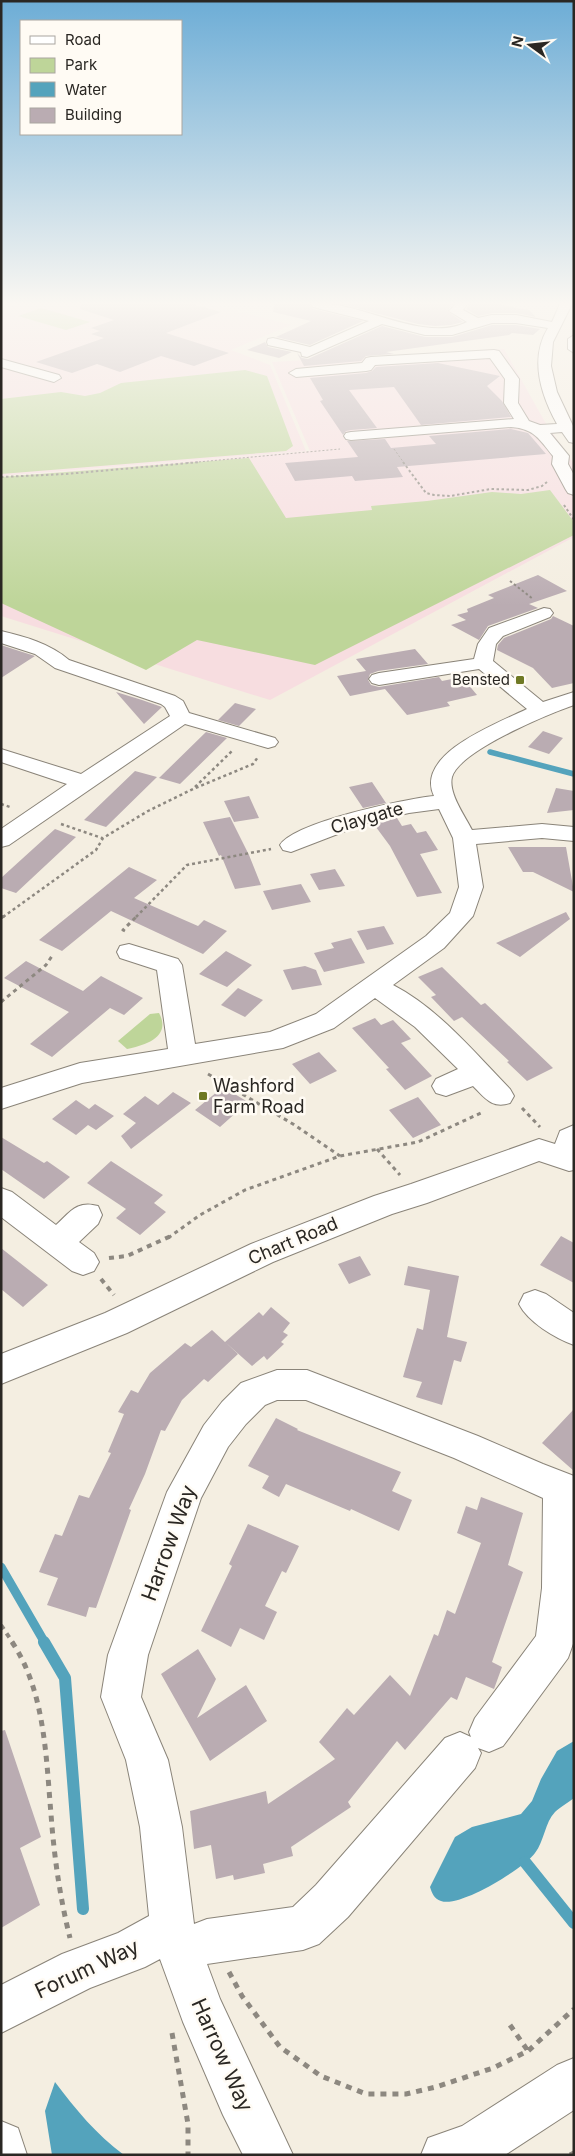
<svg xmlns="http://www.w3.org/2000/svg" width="575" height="2156" font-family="Inter,sans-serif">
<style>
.education{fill:#f7dde0}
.green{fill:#bed599}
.water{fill:#54a3bc}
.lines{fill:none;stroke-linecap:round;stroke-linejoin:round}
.stream-far2{stroke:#54a3bc;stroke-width:5.5}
.stream-far1{stroke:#54a3bc;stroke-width:9}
.stream{stroke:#54a3bc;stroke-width:12}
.building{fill:#baacb2}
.minor-casing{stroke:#8a8479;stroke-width:2}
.path-far5{stroke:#8d8880;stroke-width:1;stroke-dasharray:2 2;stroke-linecap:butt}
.path-far4{stroke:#8d8880;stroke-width:2;stroke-dasharray:2.5 2.5;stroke-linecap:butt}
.path-far3{stroke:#8d8880;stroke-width:2.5;stroke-dasharray:3 3;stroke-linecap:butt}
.path-far2{stroke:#8d8880;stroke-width:3;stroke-dasharray:4 4;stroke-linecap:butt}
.path-far1{stroke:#8d8880;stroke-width:4;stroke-dasharray:5 5;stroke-linecap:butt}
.path{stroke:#8d8880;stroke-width:5;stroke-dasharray:6 6;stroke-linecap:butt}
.minor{fill:#fff;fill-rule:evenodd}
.poi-dot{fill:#6f7924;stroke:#fffbf4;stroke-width:2}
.labels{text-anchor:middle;stroke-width:5;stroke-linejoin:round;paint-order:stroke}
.far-poi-label{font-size:15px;fill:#2a2723;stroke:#fffbf4;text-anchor:end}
.street-label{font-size:18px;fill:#2a2723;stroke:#fffbf4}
.poi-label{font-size:18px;fill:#2a2723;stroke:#fffbf4;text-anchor:start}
.near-street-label{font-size:21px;fill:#2a2723;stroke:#fffbf4}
</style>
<rect width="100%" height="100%" fill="#f4eee1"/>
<path class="education" d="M15,304H209L291,325L231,350L270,365L306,451L1,476V309Z
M504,349L545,422L574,464V537L270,700L1,616V477L310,451L272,362Z"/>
<path class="green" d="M41,308L90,322L66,330L18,316Z
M245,370L267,376L293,446L286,451L1,474V399L61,392L85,396L100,393L121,383Z
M249,458L286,518L372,510L371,506L427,501L492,492L521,494L550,490L574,522V535L315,665L197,640L146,670L1,603V477Z
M159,1013C172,1037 145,1045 127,1049L118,1041L150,1014Z"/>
<path class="water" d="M574,1741V1798C568,1803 560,1807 555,1812C545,1822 544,1842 535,1853C523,1869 460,1908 441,1901C434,1899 432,1893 430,1887L455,1837L472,1827L521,1814L532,1801L541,1779L557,1751Z
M55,2082C76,2110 96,2134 124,2155H52L45,2111Z"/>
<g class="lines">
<path class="stream-far2" d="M490,752L574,774"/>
<path class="stream-far1" d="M1,1567L45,1643"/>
<path class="stream" d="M44,1642L65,1678L83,1909
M525,1862L574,1923"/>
</g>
<path class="building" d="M81,304H192L221,312L166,333L229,353L194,366L161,356L120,372L97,364L72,373L36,362L104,338L91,334L100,331L91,328L114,320L80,309Z
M274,304H309L313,309L363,321L310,345L276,337L311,321L273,312Z
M341,304H453L447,311L463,322L451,325L435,326L418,324Z
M469,304H498L517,308L529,310L536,317L516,313H492L478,316L466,309Z
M492,325H516L540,329L533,335L512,333L509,335L386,352L394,354L366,356L361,361L304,366L297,353L302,358L308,359L382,326L425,337H452Z
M265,342L268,347L292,352L279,358L247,350Z
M438,363L500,376L487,386L502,401L511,417L421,425L394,387L349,390L377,428L351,430L346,431L343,435L320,401L323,400L310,378L366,373L372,371L376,367Z
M511,429L528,433L546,454L397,467L403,477L355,481L352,476L295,481L285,463L358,457L347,441L385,439L391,448L436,444L429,436Z
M538,575L567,591L529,604L538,608L488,626L479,640L451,625L466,620L457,615L468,612L467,609L494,598L488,595Z
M553,616L574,626V683L552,688L533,668L497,650L498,645L504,638L551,619Z
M1,645L13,649L35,656L1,678Z
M415,649L428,664L378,671L370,674L368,680L371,685L379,687L439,677L442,681L462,677L477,695L447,702L450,706L407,715L385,689L350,696L337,676L366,671L356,659Z
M116,692L142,700L162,707L144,724Z
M235,703L256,709L239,726L218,720Z
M543,731L563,738L549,754L528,747Z
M206,732L227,738L180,784L159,778Z
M135,771L157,777L106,827L84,820Z
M372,782L386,803L363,808L349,787Z
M556,788L574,791V810L547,813Z
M249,796L259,818L234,822L224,801Z
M230,817L249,855L261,885L235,889L221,855L219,856L203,822Z
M397,818L402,826L411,824L417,833L426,831L438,850L420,854L442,893L417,897L390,846L373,823Z
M55,829L76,837L16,893L1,888V878Z
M508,847H566L574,892L533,872H523Z
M129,867L157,880L134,898L198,926L204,920L227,931L203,954L111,911L62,951L39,940Z
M335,869L345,886L319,890L310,874Z
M301,884L311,902L272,910L263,891Z
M566,912L570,919L520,957L496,943Z
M384,926L394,944L367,950L357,931Z
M351,938L365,963L324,972L314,953L334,948L331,943Z
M226,951L252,965L227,987L199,974Z
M26,961L83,991L101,976L143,998L124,1015L110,1008L52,1057L30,1044L69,1012L4,978Z
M305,966L316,970L322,985L292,990L283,970Z
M442,967L481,1005L485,1003L553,1068L527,1081L507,1062L509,1061L462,1017L454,1021L431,997L436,995L418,977Z
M238,988L263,1000L245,1017L221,1005Z
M375,1018L381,1025L393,1020L411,1039L401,1043L432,1076L405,1090L386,1069L389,1068L352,1028Z
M319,1052L337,1071L310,1084L292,1064Z
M223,1087L248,1102L220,1127L195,1110Z
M173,1092L191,1103L131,1149L121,1136L136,1123L123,1114L145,1096L158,1105Z
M418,1097L441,1125L413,1138L389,1110Z
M76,1100L89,1109L95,1104L114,1116L96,1130L88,1125L76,1135L52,1119Z
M1,1137L44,1163L47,1161L70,1177L44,1199L1,1169Z
M111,1161L163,1195L154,1203L166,1212L140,1235L116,1218L126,1209L87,1183Z
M561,1236L574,1243V1283L540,1265Z
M1,1248L48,1285L23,1307L1,1289Z
M360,1256L371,1275L349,1284L338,1264Z
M408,1266L459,1276L447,1337L467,1342L461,1362L454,1360L442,1405L416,1397L422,1382L403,1377L417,1328L423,1330L430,1290L404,1285Z
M271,1307L290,1323L283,1332L288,1335L281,1342L284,1344L267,1360L264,1356L252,1366L225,1342L259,1312L263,1316Z
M212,1330L238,1354L208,1382L204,1379L182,1400L165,1431L161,1430L145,1474L129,1509L131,1510L96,1608L89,1607L86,1617L47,1605L58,1578L39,1572L55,1534L62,1536L79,1495L89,1498L111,1453L108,1452L124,1414L118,1412L131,1390L138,1393L150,1373L185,1343L191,1347Z
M574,1409V1471L542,1443Z
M276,1418L298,1429L297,1430L401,1472L392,1491L412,1500L399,1531L351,1509L350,1511L286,1484L279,1497L262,1488L269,1476L248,1466Z
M481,1497L523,1513L508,1565L523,1572L492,1662L502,1667L494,1689L466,1677L457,1700L451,1697L405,1750L397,1741L348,1802L351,1807L291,1847L293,1856L263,1864L265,1873L234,1880L233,1875L216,1879L211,1845L194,1849L190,1811L266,1791L268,1804L335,1759L319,1742L347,1708L354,1715L390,1675L410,1696L434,1634L438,1636L447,1610L455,1614L481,1543L457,1533L466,1506L477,1510Z
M248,1524L299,1546L286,1573L282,1571L265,1606L277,1612L264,1640L240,1628L231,1647L201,1631L232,1566L229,1564Z
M198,1649L216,1679L197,1718L246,1685L267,1721L210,1761L161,1674Z
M5,1730L41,1837L20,1848L40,1905L1,1928V1731Z"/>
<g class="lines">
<defs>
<path id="minor" d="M311,304C317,304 324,303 330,304C370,308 429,342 467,322L449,311L456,304H467L463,310L478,318L492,315H516L552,322L560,304H572L553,342L551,366L557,392L574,428V443L569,442L562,432L550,433L569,456L568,464L574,475V495L568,493L566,490L552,464L553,456C539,439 535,429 511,427L351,440L346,439L344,436L346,433L351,432L514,419L504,403L505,379L490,358L375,365L371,370L366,371L296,377L289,373L296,369L362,363L366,358L371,357L494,350L499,351L519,379L518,403L529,421L540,425L557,424C541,395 529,359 548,328L516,323H492L452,335H425L382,324L307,357L302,356L301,352L268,345L267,342L268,339L273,338L310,347L369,321L313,307Z
M574,335V353L568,349V339Z
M1,359L59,375L61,378L54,382L1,367Z
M544,608L550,609L553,613L550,617L503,636L496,644L493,661L543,702L574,692V705C548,714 459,751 452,777C448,793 465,816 472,830L542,824L574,827V841L542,838L476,844L483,887L473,916L444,948L393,985C439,1009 474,1052 510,1089L514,1096L510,1103C492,1109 485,1098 473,1086L446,1096L436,1093L432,1086L436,1079L458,1069L415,1027L375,998L334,1028L283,1048L82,1083L1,1109V1088L80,1063L168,1049L157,970L120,958L117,952L120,946L129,944L178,959L182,965L195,1044L270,1032L316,1014L426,936L450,913L459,887L453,838L439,809L409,813L369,822L291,852L283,850L280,845C295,822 404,799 434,796C414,754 498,723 527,709L479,669L379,685L372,683L369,679L372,675L379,673L474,659L478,644L489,628Z
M1,631C26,637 49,643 69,660L175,696L183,701L189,713L275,738L278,742L275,746L268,748L185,724L9,845L1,847V829L67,784L1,762V749L81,774L170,716L165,707L161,704L55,668L35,654L1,643Z
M574,1125V1170L569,1171L539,1161L427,1203L392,1214L273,1262L127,1333L1,1384V1354L105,1313L251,1244L374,1196L411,1184L539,1139L555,1144L560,1131Z
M1,1188L12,1192L56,1225C70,1212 77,1200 98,1206L102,1215L98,1224L79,1242L94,1253L99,1262L94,1271L83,1275L72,1271L1,1217Z
M535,1290L546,1294L574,1313V1345C555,1338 528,1322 519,1304L524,1294Z
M277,1370H307L478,1436L543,1464L574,1476V1641L568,1658L503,1746L489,1752L478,1748L481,1753L475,1768L348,1917L319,1944L303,1950L207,1964L220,1999L293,2155H243L223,2115L183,2022L160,1959L145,1967L90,1988L1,2033V1985L62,1954L118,1933L149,1916L140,1827L126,1760L101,1697L108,1655L167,1492L204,1425L222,1402L241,1383ZM277,1400H306L454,1458L543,1498L542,1588L536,1636L475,1718L469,1732L471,1737L460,1732L445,1738L316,1885L293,1907L207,1919L194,1924L182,1827L168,1760L141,1697L148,1655L201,1498L228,1447L246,1424L265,1405Z
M574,2058V2110L505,2155H421L428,2138L462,2126L557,2065Z
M1,2121L18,2128L27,2155H1Z"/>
</defs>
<use href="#minor" class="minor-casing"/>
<path class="path-far5" d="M394,449L404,463
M187,463L340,449"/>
<path class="path-far4" d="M403,462L426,493L434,495L450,496L491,489L528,490L542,486L547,482
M1,477L66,474L200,462
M564,505L574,520
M510,581L533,599"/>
<path class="path-far3" d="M195,787L232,751
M1,804L10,807
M61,824L102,838
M3,917L96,850L103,838L148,811L193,789L253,764L258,757
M136,917L187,865L271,849"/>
<path class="path-far2" d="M1,918L4,916
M125,931L123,930L137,916
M1,1002L46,965L52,956
M208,1074L293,1124L340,1156
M522,1108L540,1127
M377,1149L400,1175
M168,1238L200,1215L245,1190L340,1156L418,1142L483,1112"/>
<path class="path-far1" d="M109,1258L127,1256L171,1236
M101,1279L114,1295
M1,1625L13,1643"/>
<path class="path" d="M12,1642C45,1691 46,1757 51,1814C54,1856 60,1898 70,1938
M229,1972L242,1996L280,2047L321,2076L366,2094H406L436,2087L493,2068L528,2051L574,2009
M510,2025L528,2051
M172,2033L188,2124V2155
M570,2155L574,2153"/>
<use href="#minor" class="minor"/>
</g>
<linearGradient id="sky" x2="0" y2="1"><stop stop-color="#6dadd6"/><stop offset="0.5" stop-color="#faf7f2"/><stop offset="1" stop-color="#faf7f2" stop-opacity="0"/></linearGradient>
<rect width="575" height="606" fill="url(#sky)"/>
<g class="poi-dot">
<rect x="515" y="675" width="10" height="10" rx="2.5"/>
<rect x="198" y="1091" width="10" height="10" rx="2.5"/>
</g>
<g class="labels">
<g class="far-poi-label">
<text x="510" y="685">Bensted</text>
</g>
<g class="street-label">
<text transform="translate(367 818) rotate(-16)" y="6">Claygate</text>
<text transform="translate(293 1241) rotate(-23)" y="6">Chart Road</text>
</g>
<g class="poi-label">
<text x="213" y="1092">Washford<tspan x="213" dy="21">Farm Road</tspan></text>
</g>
<g class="near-street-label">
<text transform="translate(169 1543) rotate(-70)" y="7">Harrow Way</text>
<text transform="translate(87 1969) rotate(-25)" y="7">Forum Way</text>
<text transform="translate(222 2055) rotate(66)" y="7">Harrow Way</text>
</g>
</g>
<rect width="575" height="2156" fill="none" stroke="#2a2723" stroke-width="5"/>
<rect x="20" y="20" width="162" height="115" fill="#fffbf4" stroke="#aaa6a0"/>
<rect x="30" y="36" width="25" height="8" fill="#ffffff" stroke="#aaa6a0"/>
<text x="65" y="45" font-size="15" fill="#2a2723">Road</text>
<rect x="30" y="58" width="25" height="15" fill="#bed599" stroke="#aaa6a0"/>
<text x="65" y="70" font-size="15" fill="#2a2723">Park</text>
<rect x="30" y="82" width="25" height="15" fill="#54a3bc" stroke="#aaa6a0"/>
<text x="65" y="95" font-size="15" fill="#2a2723">Water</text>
<rect x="30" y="108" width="25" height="15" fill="#baacb2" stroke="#aaa6a0"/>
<text x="65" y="120" font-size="15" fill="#2a2723">Building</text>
<g transform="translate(530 45) rotate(285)" stroke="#fffbf4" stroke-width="4" paint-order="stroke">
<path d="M0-4L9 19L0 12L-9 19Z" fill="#2a2723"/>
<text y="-8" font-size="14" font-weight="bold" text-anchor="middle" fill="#2a2723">N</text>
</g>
</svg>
